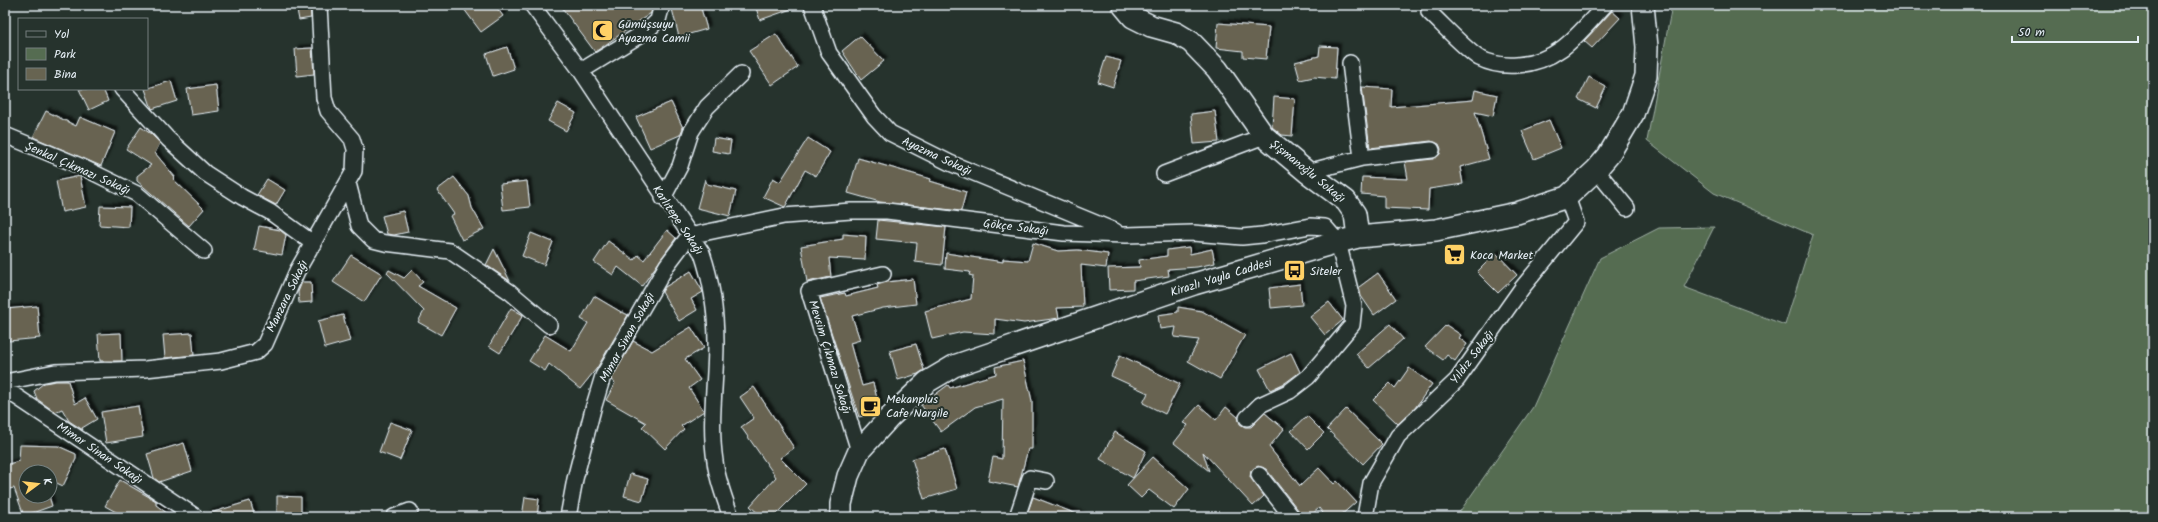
<svg xmlns="http://www.w3.org/2000/svg" width="2158" height="522" font-family="Kalam,sans-serif">
<style>
.green{fill:#556c51;stroke:#9eaea4}
.building{fill:#676451;stroke:#e8f1f8;filter:url(#shadow)}
.lines{fill:none;stroke-linecap:round;stroke-linejoin:round}
.street-casing{stroke:#e8f1f8;stroke-width:18}
.secondary-casing{stroke:#e8f1f8;stroke-width:24}
.street{stroke:#26332d;stroke-width:15}
.secondary{stroke:#26332d;stroke-width:21}
.labels{text-anchor:middle;stroke-width:4;stroke-linejoin:round;paint-order:stroke}
.poi-label{font-size:12px;fill:#e8f1f8;stroke:#26332d;text-anchor:start}
.street-label{font-size:12px;fill:#e8f1f8;stroke:#26332d}
</style>
<defs>
<filter id="shadow"><feDropShadow dx="3.5" dy="-3.5" stdDeviation="1" flood-color="#0009"/></filter>
</defs>
<rect width="100%" height="100%" fill="#26332d"/>
<filter id="ink" filterUnits="userSpaceOnUse"><feTurbulence type="fractalNoise" baseFrequency=".025" numOctaves="2"/><feDisplacementMap in="SourceGraphic" scale="8" xChannelSelector="R" yChannelSelector="G"/><feConvolveMatrix kernelMatrix="1 2 1 2 8 2 1 2 1" color-interpolation-filters="sRGB"/></filter>
<g filter="url(#ink)">
<path class="green" d="M1672,5H2153V517H1456L1533,407L1600,258L1659,228L1714,227L1684,287L1785,325L1813,235L1714,193L1647,141Z"/>
<path class="building" d="M296,5H310L311,18L299,20Z
M461,5H495L503,16L481,32Z
M560,5H653L651,13L595,52Z
M671,5H700L707,29L679,37Z
M755,5H797V7L760,20Z
M1612,11L1620,18L1592,48L1584,41Z
M1218,23L1269,27L1266,59L1243,57V51L1216,48Z
M776,34L798,67L772,85L749,51Z
M860,36L884,61L861,80L842,51Z
M1320,46L1337,47L1335,79L1314,77L1300,80L1295,62L1319,56Z
M507,47L514,69L493,76L486,54Z
M312,48L314,74L297,76L295,49Z
M1106,57L1121,61L1113,87L1098,82Z
M1589,77L1606,87L1596,108L1578,99Z
M171,81L177,101L152,109L145,89Z
M216,85L219,111L191,115L187,89Z
M1362,87L1392,89L1391,107L1473,100L1475,90L1497,95L1493,116L1475,112L1489,159L1460,167L1463,184L1429,189L1428,210L1384,208V196L1361,194L1362,177L1408,179L1405,162L1433,159L1440,154L1441,149L1439,144L1431,141L1370,148Z
M79,89H103L108,101L89,110Z
M1274,97L1295,99L1292,136L1282,135L1272,127Z
M671,102L683,128L680,135L650,148L636,117Z
M558,103L576,113L566,131L548,121Z
M46,111L76,126L80,117L115,132L101,166L33,137Z
M1215,111L1219,142L1194,144L1191,114Z
M1549,120L1561,148L1534,159L1522,131Z
M141,127L151,134L160,143L155,153L175,177L173,179L204,209L189,226L137,181V176L151,165L126,149Z
M714,138L731,141L729,154L712,151Z
M808,138L830,152L816,176L805,170L785,207L763,197L773,178L780,182Z
M858,158L931,179L930,181L966,192L961,211L880,202L848,193Z
M80,176L86,207L62,212L56,181Z
M454,177L469,196L472,208L484,229L462,240L450,216L454,214L437,190Z
M267,179L285,190L276,205L257,195Z
M705,179L707,184L736,191L730,216L697,208Z
M527,181L530,207L503,210L500,184Z
M100,206L130,207L129,227L99,225Z
M403,211L408,232L394,235L387,234L382,216Z
M878,220L946,227L942,265L915,262L917,243L876,239Z
M259,226L280,230L286,235L282,255L254,250Z
M667,230L676,238L642,286L618,267L613,275L594,262L608,241L634,260L638,255L644,260Z
M531,233L553,242L544,265L522,256Z
M843,234L866,236L865,260L829,258L831,277L807,282L801,246L843,239Z
M1033,243L1058,251L1078,250L1108,254L1106,268L1081,265L1083,307L1057,308L1059,318L1024,323L995,319V334L963,332L932,339L925,311L971,299L973,276L969,275L970,272L945,269L946,253L1003,262V259L1028,261Z
M1189,247L1190,254L1212,249L1215,263L1197,267L1168,269L1169,276L1133,281V289L1109,290L1108,268L1140,267L1139,260L1167,256V250Z
M494,249L510,281L486,265Z
M1496,253L1517,275L1498,293L1477,272Z
M351,255L382,274L364,302L333,282Z
M389,270L404,278L412,270L423,282L418,286L456,308L441,335L418,322L424,311L387,273Z
M691,271L703,292L691,299L697,310L679,321L662,292L665,287Z
M1378,273L1396,299L1374,315L1361,296L1359,287Z
M913,279L916,304L883,308L852,316L860,340L850,343L862,386L873,383L880,410L878,412L859,417L820,298L845,293L846,296L878,288L877,285L887,282Z
M302,282H311L312,302L299,303L298,292Z
M1300,284L1302,305L1271,308L1269,288Z
M594,296L621,312L620,313L622,312L628,315L597,368L580,389L549,364L545,371L529,361L545,335L571,351L588,323L581,319Z
M1329,302L1343,320L1325,335L1310,317Z
M37,306L40,338L9,341L6,309Z
M1178,307L1202,311L1245,335L1220,379L1188,361L1199,340L1174,337L1176,327L1160,329L1158,315L1178,312Z
M511,308L523,315L500,353L489,346Z
M343,315L350,341L325,348L318,321Z
M1390,324L1403,339L1369,368L1356,354Z
M1446,325L1461,335L1459,338L1467,344L1455,361L1447,355L1443,360L1425,347Z
M691,327L704,348L685,359L700,380L689,388L704,411L681,426L684,429L665,449L642,427L646,423L606,400L615,383L611,380L633,341L652,351Z
M121,333L122,361H100L98,334Z
M192,333L194,355L165,358L163,335Z
M916,344L924,370L918,374L898,380L890,351Z
M1291,353L1300,372L1285,383L1270,390L1259,369Z
M1120,355L1180,384L1165,414L1143,403L1148,393L1111,376Z
M1023,361L1032,401V449H1028L1018,487L988,481L993,457L1002,459L1003,399L975,407L941,432L921,405L948,385L950,388L996,374L995,367Z
M1409,368L1432,384L1415,408L1398,424L1373,400L1390,383L1395,388Z
M56,381H68L75,404L85,398L97,419L82,428L83,430L69,421L62,409L55,412L37,399L34,391L44,383Z
M754,387L794,448L780,458L806,484L773,517H762L750,506L776,477L741,427L754,418L740,397Z
M1199,405L1216,420L1226,407L1238,417L1240,424L1245,427H1251L1265,413L1284,429L1269,447L1300,486L1319,468L1334,484L1337,481L1356,502L1339,517H1326L1319,508L1309,517H1301L1299,511L1266,469L1258,466L1251,471L1250,477L1264,496L1253,506L1203,452L1209,471L1174,443L1188,425L1183,423Z
M138,406L143,437L106,443L101,412Z
M1346,409L1382,444L1363,464L1327,429Z
M1307,416L1324,433L1308,449L1291,431Z
M390,422L412,430L400,460L379,452Z
M1115,432L1146,451L1133,478L1100,459Z
M184,443L192,471L159,482L154,478L147,454Z
M20,445L58,446L76,454V459L63,486L50,480V472H26V496H49L52,506L24,516L14,488L5,490V465L19,461Z
M945,449L957,489L924,499L912,459Z
M1153,457L1189,489L1174,509L1149,490L1141,498L1127,485Z
M630,474L648,479L642,501L624,496Z
M120,480L156,501V505L172,517H125L105,506Z
M277,496L301,497V517H277Z
M525,497L539,499L537,517H522Z
M1033,497L1082,516L1081,517H1026Z
M250,501L255,517H208L207,514Z"/>
<g class="lines">
<defs>
<path id="street" d="M532,5L581,71L702,253C712,282 716,311 716,343C716,382 709,422 715,461C717,480 725,499 731,517
M812,5L829,53L874,116L890,133L950,163L1115,231
M1429,12C1441,23 1467,51 1479,58C1491,64 1504,66 1517,65C1559,62 1578,34 1605,5
M1350,63L1362,158
M581,71L648,30L658,20L662,5
M122,89L168,139L205,173L242,197L270,212L314,244
M5,135L80,166L137,194L204,251
M1596,170L1627,208
M1307,172L1362,158L1432,150
M1164,174L1264,136
M348,183L359,226L373,240L385,243L450,251L510,292L549,325
M663,198L680,166L691,132L707,107L741,74
M5,382L55,372L145,369L221,361L256,352L265,344L297,271L354,171L355,149L352,139L328,111L324,98L319,5
M5,389L196,517
M859,451L809,291L883,274
M1259,475L1292,517
M394,517L410,511
M568,517L575,479L593,409L603,376L667,265L689,236L784,216L851,211H887L1064,233L1126,235L1193,233L1242,237L1262,235L1310,226L1325,227L1338,242L1354,306L1352,325L1308,377L1290,391L1260,405L1247,418
M1017,517L1030,478L1046,481
M1365,517L1371,483L1398,436L1457,380L1522,288L1576,222L1567,197"/>
<path id="secondary" d="M1123,5L1133,17L1151,26L1176,33L1191,42L1217,69L1264,136L1307,172L1346,201L1355,214L1358,237
M841,517V504L848,476L859,451L889,418L927,382L954,366L1194,284L1338,242L1358,237L1436,230L1517,213L1567,197L1596,170L1608,156L1633,114L1646,76L1647,47L1643,5"/>
</defs>
<use href="#street" class="street-casing"/>
<use href="#secondary" class="secondary-casing"/>
<use href="#street" class="street"/>
<use href="#secondary" class="secondary"/>
</g>
</g>
<defs>
<symbol id="mosque-square" viewBox="-11 -11 22 22"><rect x="-9" y="-9" width="18" height="18" rx="4" fill="#ffd166" stroke="#26332d"/><path d="M3.5-4.9A6 6 0 1 0 3.5 4.9A5 5 0 1 1 3.5-4.9Z" fill="#111"/></symbol>
<symbol id="supermarket-square" viewBox="-11 -11 22 22"><rect x="-9" y="-9" width="18" height="18" rx="4" fill="#ffd166" stroke="#26332d"/><path d="M-6-5.5h2.5l.6 2H6L4.5 2H-2.5L-4.4-4H-6ZM-1.5 3.2a1.3 1.3 0 1 0 .1 0ZM3 3.2a1.3 1.3 0 1 0 .1 0Z" fill="#111"/></symbol>
<symbol id="bus-square" viewBox="-11 -11 22 22"><rect x="-9" y="-9" width="18" height="18" rx="4" fill="#ffd166" stroke="#26332d"/><path d="M-5-6H5V4H4V6H2V4H-2V6H-4V4H-5ZM-3.5-4V0h7V-4ZM-3.5 1.2v1.5H-2V1.2ZM2 1.2v1.5H3.5V1.2Z" fill="#111"/></symbol>
<symbol id="cafe-square" viewBox="-11 -11 22 22"><rect x="-9" y="-9" width="18" height="18" rx="4" fill="#ffd166" stroke="#26332d"/><path d="M-5.5-4.5H6V0H3Q3 3.5 0 3.5H-2.5Q-5.5 3.5-5.5 0ZM3-3.2v2h1.7v-2ZM-6 4.5H4V6H-6Z" fill="#111"/></symbol>
</defs>
<g fill-rule="evenodd">
<use href="#mosque-square" x="590" y="18" width="25" height="25"/>
<use href="#supermarket-square" x="1442" y="242" width="25" height="25"/>
<use href="#bus-square" x="1282" y="258" width="25" height="25"/>
<use href="#cafe-square" x="858" y="394" width="25" height="25"/>
</g>
<g class="labels">
<g class="poi-label">
<text x="618" y="28">Gümüşsuyu<tspan x="618" dy="14">Ayazma Camii</tspan></text>
<text x="1470" y="259">Koca Market</text>
<text x="1310" y="275">Siteler</text>
<text x="886" y="403">Mekanplus<tspan x="886" dy="14">Cafe Nargile</tspan></text>
</g>
<g class="street-label">
<text transform="translate(937 156) rotate(25)" y="4">Ayazma Sokağı</text>
<text transform="translate(78 168) rotate(24)" y="4">Şenkal Çıkmazı Sokağı</text>
<text transform="translate(1308 171) rotate(39)" y="4">Şişmanoğlu Sokağı</text>
<text transform="translate(678 220) rotate(56)" y="4">Karlıtepe Sokağı</text>
<text transform="translate(1016 227) rotate(7)" y="4">Gökçe Sokağı</text>
<text transform="translate(1221 277) rotate(-17)" y="4">Kirazlı Yayla Caddesi</text>
<text transform="translate(287 296) rotate(-64)" y="4">Manzara Sokağı</text>
<text transform="translate(627 337) rotate(-61)" y="4">Mimar Sinan Sokağı</text>
<text transform="translate(830 357) rotate(73)" y="4">Mevsim Çıkmazı Sokağı</text>
<text transform="translate(1472 357) rotate(-53)" y="4">Yıldız Sokağı</text>
<text transform="translate(100 453) rotate(34)" y="4">Mimar Sinan Sokağı</text>
</g>
</g>
<rect width="2158" height="522" fill="none" stroke="#26332d" stroke-width="20"/>
<rect x="10" y="10" width="2138" height="502" fill="none" stroke="#e8f1f8" stroke-width="1.5" filter="url(#ink)"/>
<rect x="18" y="18" width="130" height="72" fill="#26332d" stroke="#747f7e"/>
<rect x="26" y="31" width="20" height="6" fill="#26332d" stroke="#747f7e"/>
<text x="54" y="38" font-size="12" fill="#e8f1f8">Yol</text>
<rect x="26" y="48" width="20" height="12" fill="#556c51" stroke="#747f7e"/>
<text x="54" y="58" font-size="12" fill="#e8f1f8">Park</text>
<rect x="26" y="68" width="20" height="12" fill="#676451" stroke="#747f7e"/>
<text x="54" y="78" font-size="12" fill="#e8f1f8">Bina</text>
<g transform="translate(38 484) rotate(75)"><circle r="19" fill="#26332d" stroke="#747f7e"/>
<path d="M0-3L7 15L0 10L-7 15Z" fill="#ffd166"/>
<text y="-6" font-size="11" font-weight="bold" text-anchor="middle" fill="#e8f1f8">K</text>
</g>
<path d="M2012 36v6h126v-6" fill="none" stroke="#e8f1f8" stroke-width="2"/>
<text x="2018" y="36" font-size="12" fill="#e8f1f8" stroke="#26332d" stroke-width="3" paint-order="stroke">50 m</text>
</svg>
